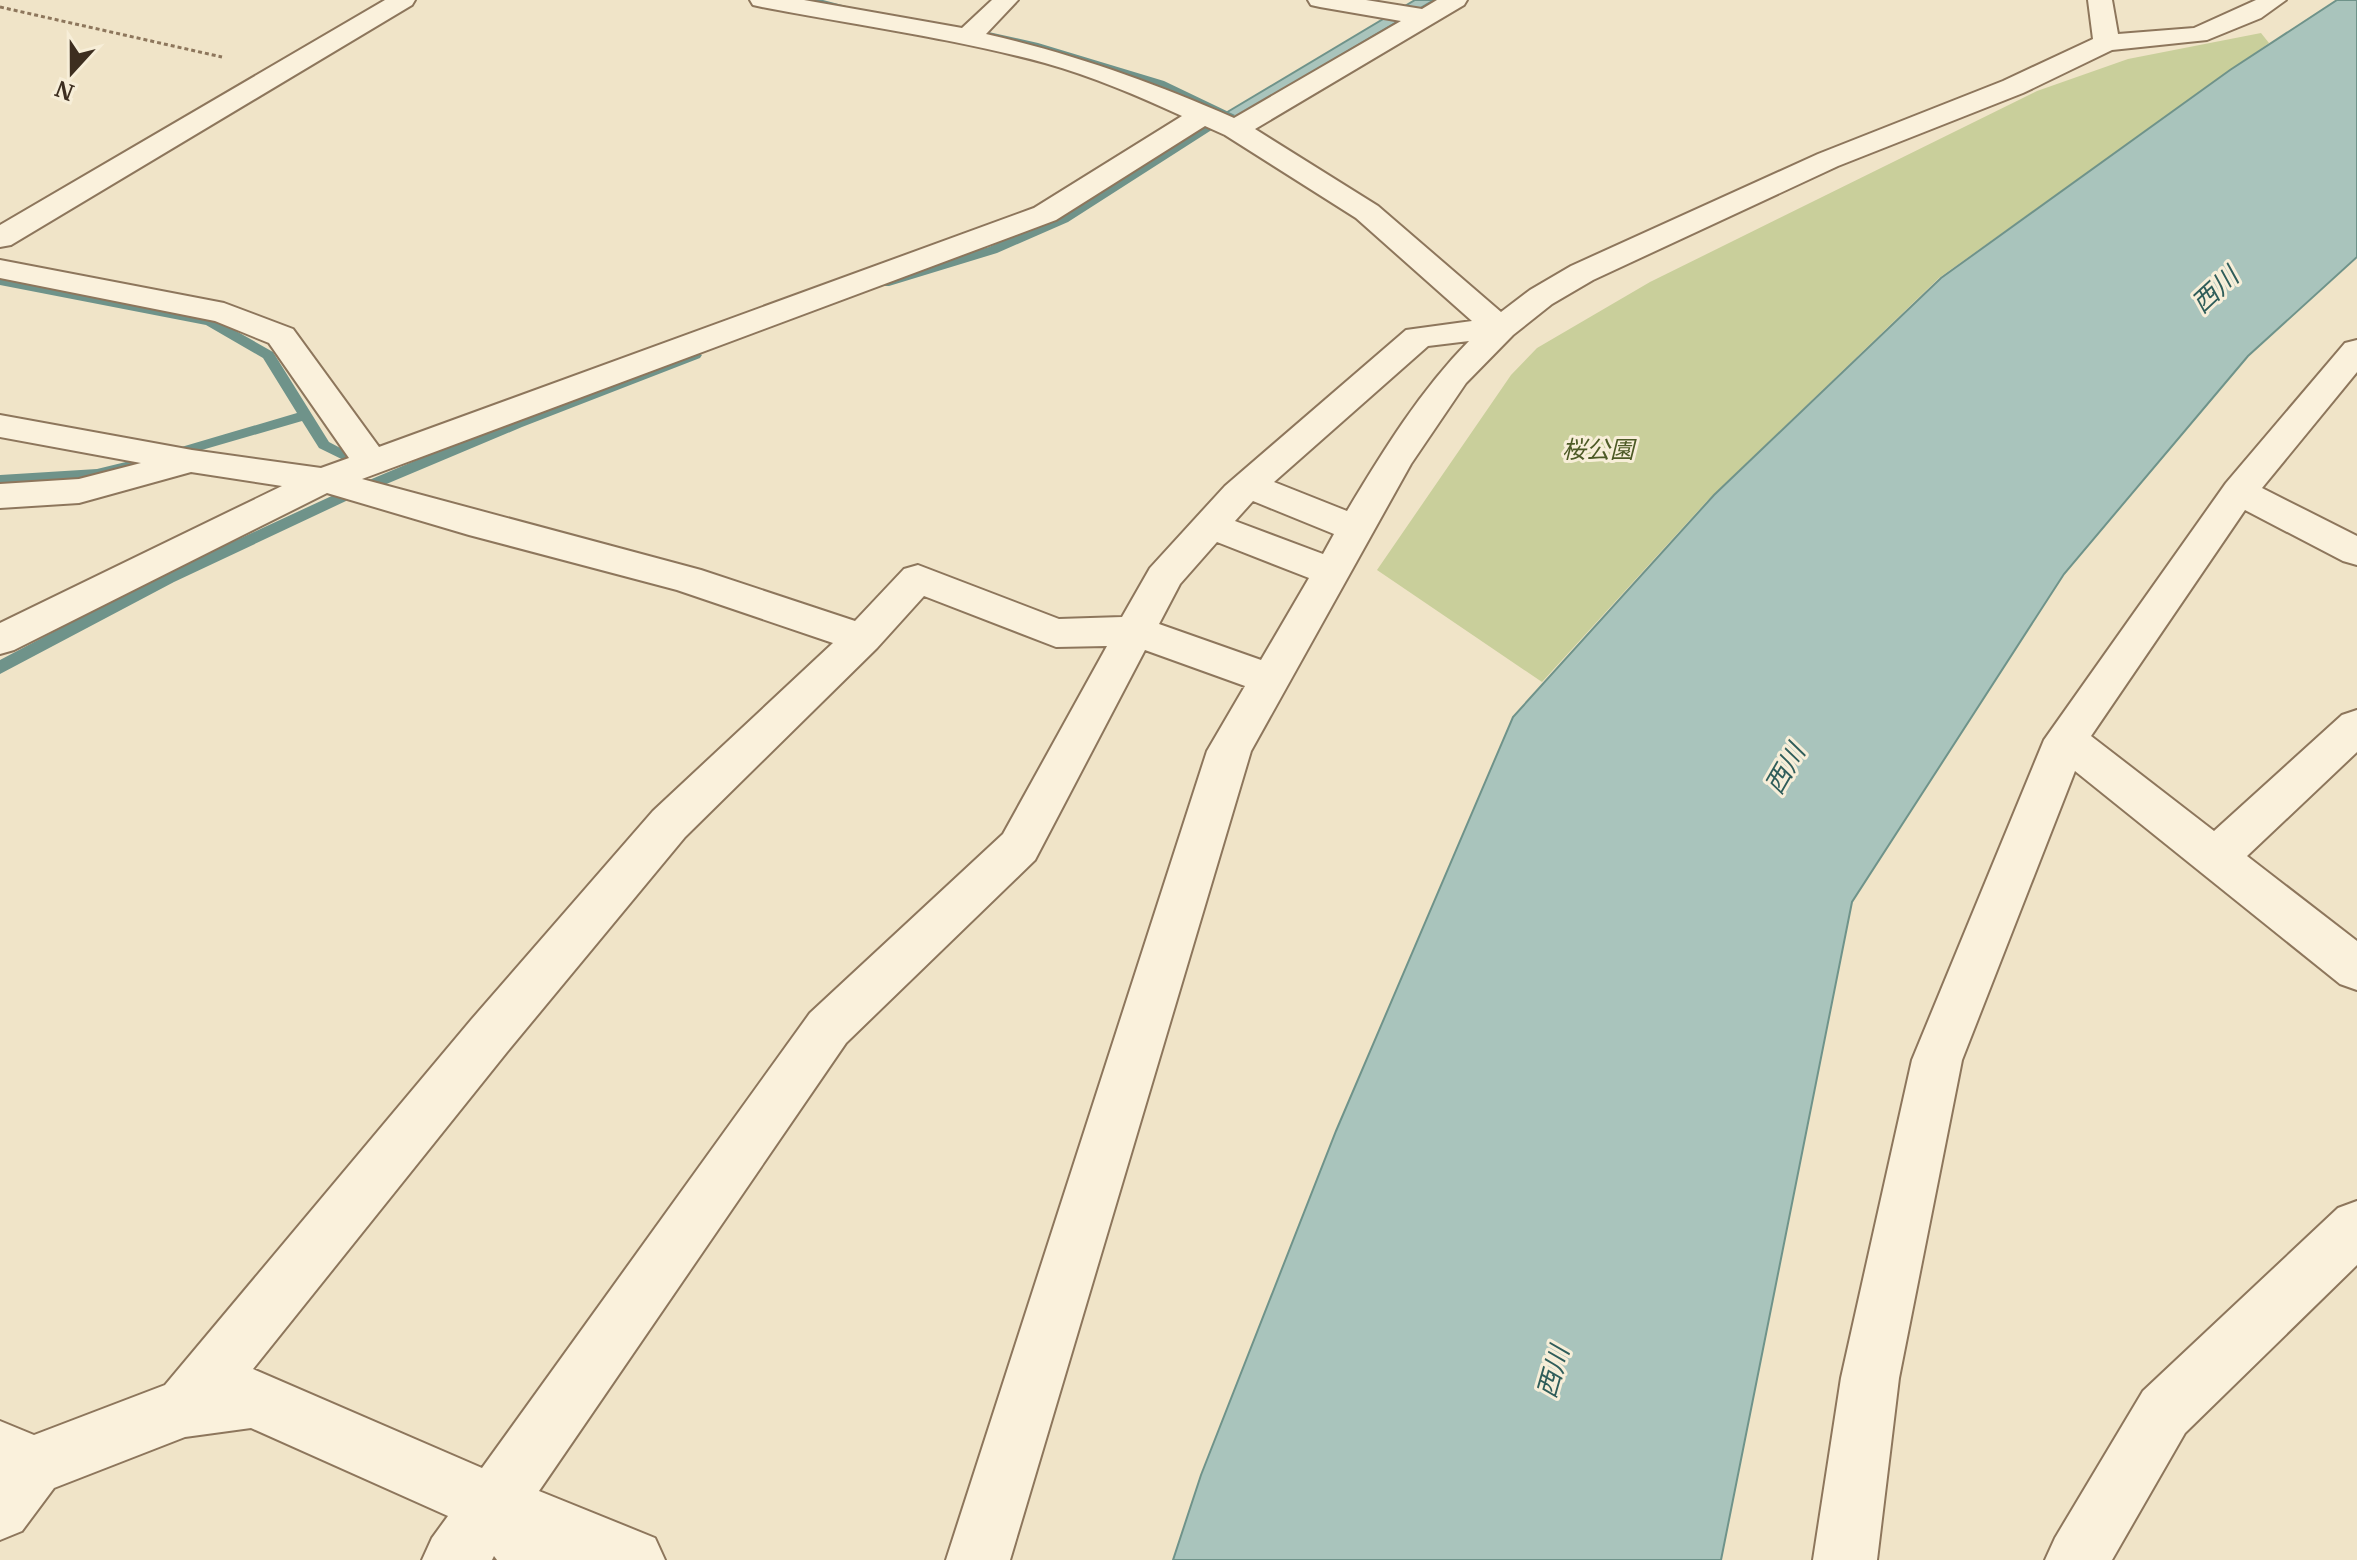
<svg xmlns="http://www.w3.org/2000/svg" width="2357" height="1560" font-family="Merriweather,'Noto Sans JP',serif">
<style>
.green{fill:#c9cf9b}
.water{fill:#a9c4bc;stroke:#6f938a;stroke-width:2}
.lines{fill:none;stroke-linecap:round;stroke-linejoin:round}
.stream{fill:#6f938a;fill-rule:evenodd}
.minor-casing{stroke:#8d765c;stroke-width:4}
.path{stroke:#8d765c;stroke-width:3;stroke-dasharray:4 3;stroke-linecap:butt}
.minor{fill:#faf1dc;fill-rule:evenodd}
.labels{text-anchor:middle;stroke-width:6;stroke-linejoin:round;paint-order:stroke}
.park-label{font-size:24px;font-style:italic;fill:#4d5a26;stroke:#f7eed8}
.water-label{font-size:26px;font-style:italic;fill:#2f5d5a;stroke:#f7eed8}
</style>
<rect width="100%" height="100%" fill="#f0e4c8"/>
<path class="green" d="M2261,33L2269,43L1939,278L1707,501L1542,682L1377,570L1511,375L1537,348L1650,282L2037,91L2128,59Z"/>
<path class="water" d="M1415,0H1434L1232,120L1219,117Z
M2337,0H2357V257L2248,356L2064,574L1852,902L1721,1560H1173L1201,1475L1336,1131L1513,717L1714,495L1941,278L2230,70Z"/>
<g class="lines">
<path class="stream" d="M800,0H823L850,7L845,10Z
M984,31L1038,43L1164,81L1235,115L1068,222L997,253L889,286H879V280L989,247L1060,216L1219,116L1156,85L1032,48L980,36V32Z
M0,277L215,319L273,352L329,442L378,468L371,473L366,471L319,448L302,421L171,459H161V453L297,413L263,358L206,325L0,285Z
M695,351L702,355L700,358L522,427L346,501L174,582L0,674V660L163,574L336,494L512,420Z
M134,460L141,465L139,468L97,479L0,485V475L97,469Z"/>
<defs>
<path id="minor" d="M385,0H415L412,5L11,245L0,247V225Z
M750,0H804L962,28L992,0H1018L986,34C1076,55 1149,81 1234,118L1401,21L1320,7L1311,5L1308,0H1366L1422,9L1437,0H1467L1464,5L1255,129L1378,206L1501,312L1530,290L1571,266L1818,154L2003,81L2093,39L2088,0H2112L2118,34L2194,28L2256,0H2286L2261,18L2207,40L2112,50L2023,93L1838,166L1593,280L1552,304L1513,335L1466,383L1411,464L1251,751L1010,1560H946L1207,751L1245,686L1145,650L1035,860L846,1043L539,1491L655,1538L665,1560H497L494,1556L492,1560H422L432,1538L448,1516L251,1428L185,1437L54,1488L22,1531L0,1540V1421L34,1435L165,1385L471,1020L653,811L833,643L677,590L469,535L327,493L14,650L0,654V623L282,486L191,472L79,503L0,508V484L79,479L141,463L0,437V415L192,450L321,468L349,458L269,343L215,321L0,278V260L224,303L293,329L379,447L1034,208L1182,116C1138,96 1092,76 1045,63C952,38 856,25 762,7L753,5ZM1205,126L1225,135L1356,218L1472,321L1406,330L1225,486L1150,568L1122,617L1059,619L918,565L904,569L855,621L701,570L362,479L1056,220ZM1469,341C1420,391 1383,451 1347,511L1274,482L1428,346ZM1253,501L1334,534L1323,554L1235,521ZM1217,542L1309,578L1261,660L1159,624L1180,584ZM924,596L1056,647L1107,646L1003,834L810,1013L482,1468L253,1369L507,1052L685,837L877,648Z
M2357,340V372L2262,488L2357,536V565L2343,561L2245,510L2091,736L2214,831L2342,715L2357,710V752L2247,856L2357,941V990L2340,984L2075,771L1962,1060L1899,1378L1877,1560H1813L1841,1378L1912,1060L2044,740L2226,483L2345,343Z
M2357,1201V1265L2185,1433L2112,1560H2045L2055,1538L2143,1391L2338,1208Z"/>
</defs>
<use href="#minor" class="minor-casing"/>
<path class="path" d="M0,7L222,57"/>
<use href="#minor" class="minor"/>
</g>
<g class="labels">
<g class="park-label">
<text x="1598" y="458">桜公園</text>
</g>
<g class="water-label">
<text transform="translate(2215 290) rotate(-43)" y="9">西川</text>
<text transform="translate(1785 769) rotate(-60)" y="9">西川</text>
<text transform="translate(1553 1372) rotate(-74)" y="9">西川</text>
</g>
</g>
<g transform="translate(72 72) rotate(201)" stroke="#f7eed8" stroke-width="6" paint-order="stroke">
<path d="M0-6L14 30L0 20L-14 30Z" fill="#3d2e20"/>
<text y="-12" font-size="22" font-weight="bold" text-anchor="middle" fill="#3d2e20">N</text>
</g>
</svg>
